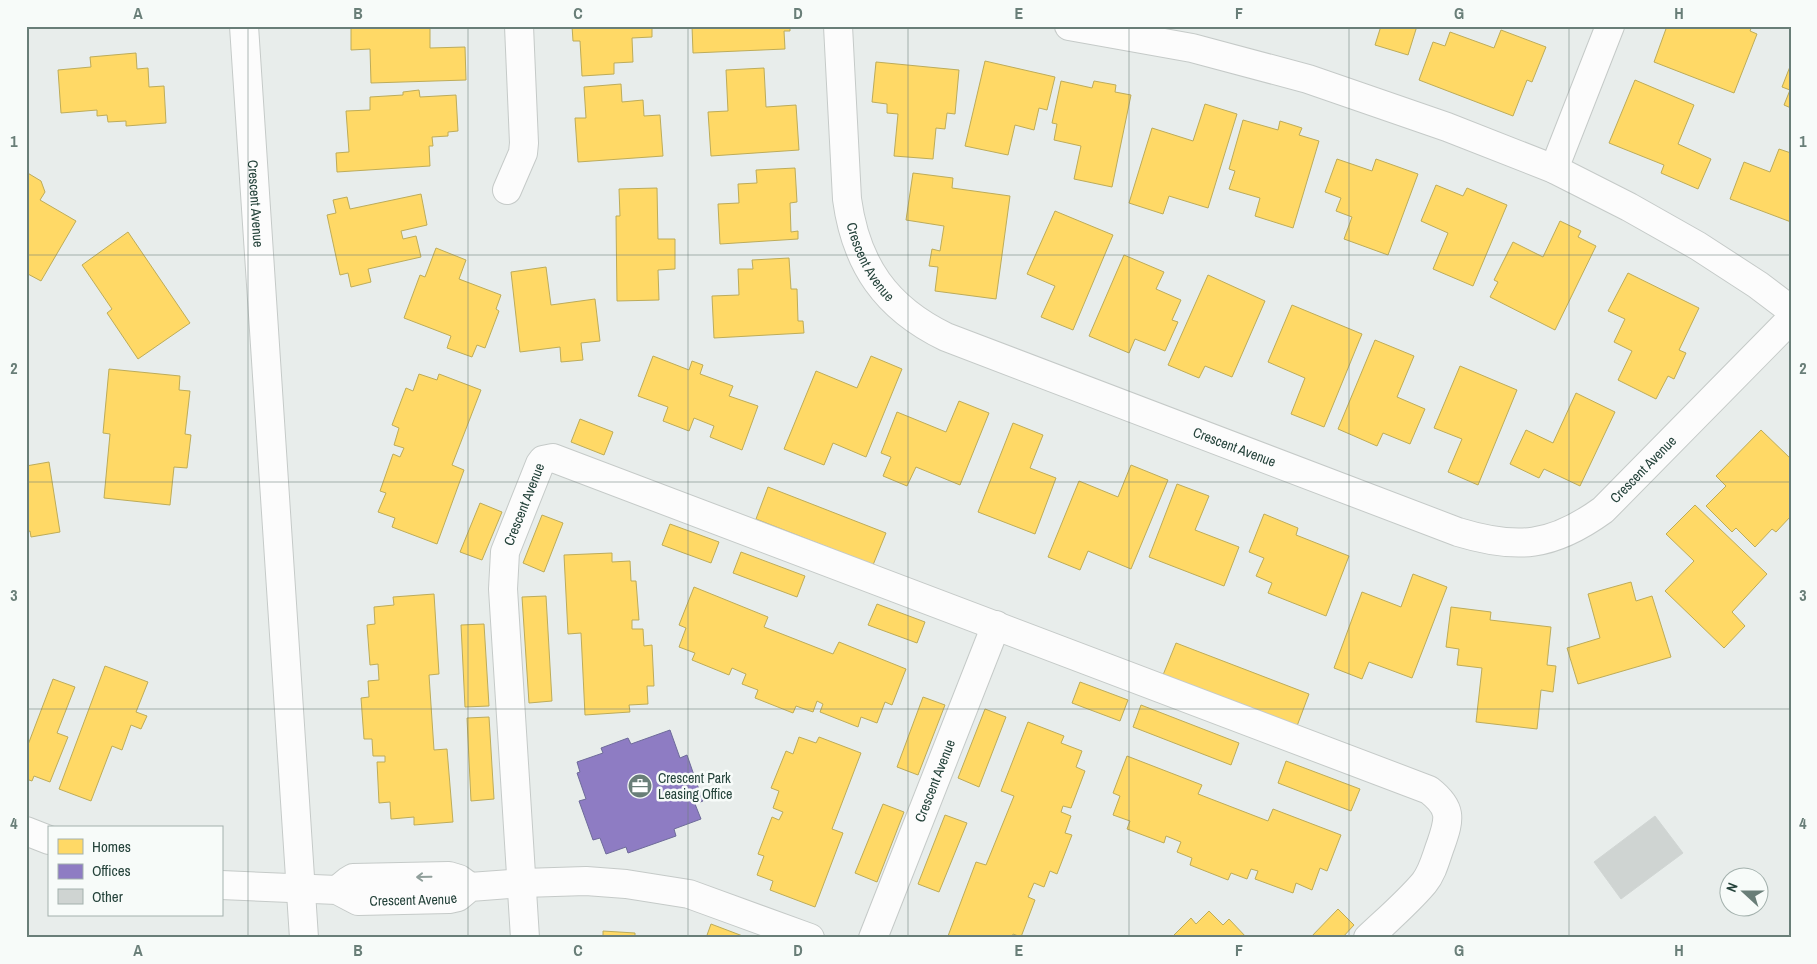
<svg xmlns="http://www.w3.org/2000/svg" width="1817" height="964" font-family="'Archivo Narrow',sans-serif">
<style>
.homes{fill:#ffd966;stroke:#bdac59}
.offices{fill:#8e7cc3;stroke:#6e6b9a}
.building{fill:#cfd4d2;stroke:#d1d6d4}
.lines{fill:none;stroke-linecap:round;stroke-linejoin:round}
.minor-casing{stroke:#c5cac8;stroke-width:30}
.minor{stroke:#fcfcfc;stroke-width:28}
.oneway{stroke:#909f9b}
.grid{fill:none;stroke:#697e78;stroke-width:1;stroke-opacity:0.55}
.labels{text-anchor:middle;stroke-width:5;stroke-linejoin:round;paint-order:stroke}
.street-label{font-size:14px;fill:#24423a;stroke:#f7fbf9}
.poi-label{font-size:14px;fill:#24423a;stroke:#f7fbf9;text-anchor:start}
.neatline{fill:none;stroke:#697e78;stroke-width:2}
.grid-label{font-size:16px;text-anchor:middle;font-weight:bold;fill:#697e78}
</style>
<rect width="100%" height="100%" fill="#e8edeb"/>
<path class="homes" d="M351,26H430V48L465,47L466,80L371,83L370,49L351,50Z
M572,26H652V37L632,38L633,62L614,63V74L582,76L580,41H573Z
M692,26H790V31H784L785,49L693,53Z
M1381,26H1417L1408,55L1375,45Z
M1667,26H1752L1750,31L1757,34L1734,93L1654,62Z
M1501,30L1546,47L1532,82L1527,80L1513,116L1419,80L1433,42L1445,46L1450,32L1494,48Z
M136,53L137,69L148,68L149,87L164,86L166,123L126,126V121L108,122L107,115L97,116V110L61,113L58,70L91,67L90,57Z
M985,61L1055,77L1047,110L1039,108L1034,130L1015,125L1008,155L965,146Z
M876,62L959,70L955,114L947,113L945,129L936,128L933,159L894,156L898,114L887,113V104L872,102Z
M1791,64V108L1784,105L1790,90L1782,87Z
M764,68L766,107L796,105L799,150L711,156L708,112L728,111L726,70Z
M1635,80L1694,105L1678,144L1711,159L1698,189L1661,173L1664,165L1609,143Z
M1061,81L1092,88L1094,81L1116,85L1115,92L1131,95L1112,187L1074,179L1081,146L1054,140L1057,124L1052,123Z
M621,84L622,102L643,100L644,116L660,115L663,156L578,162L575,118H586L584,87Z
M419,90L420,97L456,95L458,131L448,132V136L432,137L433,146H429L430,166L337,172L336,153L349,152L346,111L370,110V97L403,95V92Z
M1205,104L1237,114L1208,208L1169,196L1163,214L1129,203L1152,128L1193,141Z
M1243,120L1278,130L1280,121L1302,128L1299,135L1319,141L1293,228L1255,216L1260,198L1229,189L1235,171L1229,169Z
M1779,149L1791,153V222L1730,199L1744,162L1770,172Z
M1337,159L1372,171L1376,159L1418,174L1388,255L1344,239L1352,217L1336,211L1341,198L1325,192Z
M795,168L797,202L790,203L791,232L798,231V239L720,244L718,204L739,203L738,184L757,183L756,170Z
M26,172L41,181L45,192L40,200L76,221L41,281L26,273Z
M913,173L953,178L952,188L1010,196L996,299L935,291L938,267L929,266L932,249L940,251L944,226L906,220Z
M1436,185L1463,196L1467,188L1507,205L1473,286L1433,269L1448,233L1421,221Z
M657,188L658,239H675V269L658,270L659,300L617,301L616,216H620L619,189Z
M421,194L427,225L401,231L403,239L416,236L421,257L368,269L371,282L351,287L348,273L340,275L327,215L336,213L333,200L347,197L350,209Z
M1055,211L1113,235L1073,330L1041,317L1055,286L1027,274Z
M1560,221L1581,231L1578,237L1596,246L1555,330L1490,297L1498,282L1494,280L1513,242L1543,257Z
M128,232L190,323L138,359L107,313L112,309L82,265Z
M436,248L466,260L459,279L501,295L496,309L499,311L485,348L477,345L472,357L447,348L451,336L404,318L420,275L425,277Z
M1124,255L1164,272L1156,289L1181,300L1172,320L1178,322L1165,351L1135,339L1129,353L1089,336Z
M789,258L791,289H797L798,321H803L804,333L714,338L712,296L739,295L738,269H753L752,260Z
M546,267L551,305L595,299L600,341L581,343L583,360L561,362L560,347L520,352L511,272Z
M1628,273L1699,308L1679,350L1686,353L1674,379L1668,376L1656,399L1618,380L1632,351L1614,342L1625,319L1608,311Z
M1208,275L1265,301L1232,377L1205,366L1199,378L1168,365Z
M1292,305L1362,334L1324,427L1291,414L1305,378L1268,362Z
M1375,340L1414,356L1397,397L1425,409L1410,444L1383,433L1377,446L1338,429Z
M653,356L689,370L692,361L703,365L700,374L733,386L729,396L758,406L742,450L710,437L714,426L694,418L689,431L663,421L668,407L638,396Z
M871,356L902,369L866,457L833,443L824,465L784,449L816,371L857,388Z
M1460,366L1517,390L1478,485L1448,472L1462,439L1434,428Z
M109,369L180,376L179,390L190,391L185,434L191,435L187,468L174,467L170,505L104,498L110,434L103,433Z
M419,374L437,380L439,374L481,390L452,465L464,470L437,544L392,527L395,518L378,512L386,493L380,491L393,454L400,457L404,448L394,445L399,428L392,425L406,388L413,391Z
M1576,393L1615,412L1580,486L1544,469L1539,478L1510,464L1526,430L1553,443Z
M959,401L989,413L960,485L916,467L907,486L883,476L891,457L881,453L897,412L946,432Z
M580,419L613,432L604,455L571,442Z
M1013,423L1043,435L1030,468L1056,478L1035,534L978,512Z
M1761,430L1791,459V516L1776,532L1772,529L1755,547L1736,528L1732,532L1706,506L1726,486L1716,476Z
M49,462L60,532L31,537L30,531L26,532V466Z
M1131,465L1168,480L1131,569L1088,551L1080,570L1048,557L1079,481L1118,497Z
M1177,484L1209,496L1195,530L1239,547L1224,586L1149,557Z
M768,487L886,533L873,565L756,519Z
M480,503L502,512L482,560L460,552Z
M1695,505L1767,574L1732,612L1745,626L1724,648L1665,591L1694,561L1666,534Z
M1264,514L1298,528L1296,535L1349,556L1326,616L1268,593L1272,583L1256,576L1264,558L1249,552Z
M542,515L563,523L544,572L523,563Z
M670,524L719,542L711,563L662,545Z
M741,552L805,576L797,597L733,573Z
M612,553V562L630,561L631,581H636L639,620H632V629H643L644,646L652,645L654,686H647L648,704L629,705L630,712L585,715L581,633L568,634L564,555Z
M1413,574L1447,587L1412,678L1369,662L1362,679L1334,668L1362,592L1401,607Z
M1631,582L1636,601L1652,596L1671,657L1578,684L1567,648L1600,638L1588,594Z
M694,587L768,617L764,627L833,654L839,642L906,669L892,705L885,702L877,723L861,717L858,727L820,712L823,704L817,701L813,712L796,706L793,713L755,698L758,690L742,684L746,674L732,668L729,675L692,660L695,653L679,647L686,628L679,625Z
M434,594L439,674L429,675L434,750L447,749L453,822L414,825V817L391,819L390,802L379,803L377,762H385V756H373L372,739H364L361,698L369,697L368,681L379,680L378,664L370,665L367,625L375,624L374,607L394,605L393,597Z
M546,596L552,701L529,703L522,597Z
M877,604L925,622L917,643L868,625Z
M1451,607L1491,612L1490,620L1551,627L1547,665L1556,666L1553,692L1541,690L1537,729L1476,722L1482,668L1457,665L1459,649L1446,647Z
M484,624L489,706L465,707L461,625Z
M1176,643L1309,694L1297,726L1163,675Z
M105,666L148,682L136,712L147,716L141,729L131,725L122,750L112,746L91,801L59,789Z
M53,679L75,687L57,733L68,737L50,782L34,776L32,781L26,779V750Z
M1080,682L1128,700L1120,721L1072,703Z
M923,697L945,705L918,775L897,767Z
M1141,705L1239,743L1231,765L1133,727Z
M985,709L1006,717L979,787L958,778Z
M489,717L494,799L471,801L467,718Z
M1028,722L1064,736L1061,743L1082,751L1076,767L1085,771L1071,808L1063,806L1061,812L1071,816L1065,833L1072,835L1057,874L1050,871L1044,887L1034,883L1028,897L1035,900L1021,937L1013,934L1012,938H951L948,936L976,862L986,865L1014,796L1001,791Z
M799,737L816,743L819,737L861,753L832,829L843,833L815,907L770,890L773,881L757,875L764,856L758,854L772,817L779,820L783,812L773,808L779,791L771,788L786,751L793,754Z
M1127,756L1202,785L1198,794L1268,821L1273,809L1341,835L1327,871L1320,868L1312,890L1296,883L1293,893L1255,879L1258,871L1251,869L1247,879L1231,873L1228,880L1190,865L1192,858L1177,852L1181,842L1166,836L1164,843L1127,829L1130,821L1113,815L1120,796L1113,793Z
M1286,761L1360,789L1351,811L1278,783Z
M883,804L904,812L877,882L855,873Z
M945,815L967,823L939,892L918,884Z
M1338,909L1354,925L1342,938H1310Z
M1209,911L1223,925L1229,919L1247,938H1171L1191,918L1196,924Z
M711,924L748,938H706Z
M603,931L635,933V938H603Z"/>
<path class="offices" d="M670,730L680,758L687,755L703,801L695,804L701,819L674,829L676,836L628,853L626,847L606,854L600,838L593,840L579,801L586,799L577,773L580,772L577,762L603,753L601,748L628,738L631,744Z"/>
<path class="building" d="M1655,816L1683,853L1621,899L1594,862Z"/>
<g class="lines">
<defs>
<g id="minor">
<path id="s1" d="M244,26L304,938"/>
<path id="s2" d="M838,26L847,199C856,265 886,308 946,337L1458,532C1517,550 1552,547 1603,510L1791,319"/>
<path d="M1069,26L1192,48L1308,79L1447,127L1554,169L1629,207L1698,246L1758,285L1791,310"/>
<path d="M1554,169L1610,26"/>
<path d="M507,190L523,153L524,143L519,26"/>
<path d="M26,831L49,840"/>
<path id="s3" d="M221,885L337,890L358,901L449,899L458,897L470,887L523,883L586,881L626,884L689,894L810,938"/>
<path d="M337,890L348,881L353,878L449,876L459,879L470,887"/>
<path id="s4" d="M525,938L503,589L505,552L540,464L543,460L553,458L1429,790C1452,808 1450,818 1441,844C1436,857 1433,872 1424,883C1408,902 1387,920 1368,938"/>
<path id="s5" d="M873,938L996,625"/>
</g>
</defs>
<use href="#minor" class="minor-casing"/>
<use href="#minor" class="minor"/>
</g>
<defs><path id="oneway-shaft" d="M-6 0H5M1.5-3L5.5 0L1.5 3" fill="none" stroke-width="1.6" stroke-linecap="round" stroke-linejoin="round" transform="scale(1.25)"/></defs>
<use class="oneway" href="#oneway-shaft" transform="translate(424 877) rotate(179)"/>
<path class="grid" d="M248,26V938M468,26V938M688,26V938M908,26V938M1129,26V938M1349,26V938M1569,26V938M26,255H1791M26,482H1791M26,709H1791"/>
<defs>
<symbol id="office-disc" viewBox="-11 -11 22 22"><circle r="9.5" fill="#697e78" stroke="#f7fbf9"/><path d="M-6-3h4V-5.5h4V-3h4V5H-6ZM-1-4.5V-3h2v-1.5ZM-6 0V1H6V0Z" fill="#fff"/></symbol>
</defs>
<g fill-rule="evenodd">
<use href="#office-disc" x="626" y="772" width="28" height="28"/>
</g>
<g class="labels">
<g class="street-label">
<text dy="5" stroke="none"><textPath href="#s1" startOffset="178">Crescent Avenue</textPath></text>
<text dy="5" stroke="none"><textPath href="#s2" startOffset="241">Crescent Avenue</textPath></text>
<text dy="5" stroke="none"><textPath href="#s2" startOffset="660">Crescent Avenue</textPath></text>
<text dy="5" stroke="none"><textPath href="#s2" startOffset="1110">Crescent Avenue</textPath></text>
<text dy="5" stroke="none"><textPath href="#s4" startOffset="438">Crescent Avenue</textPath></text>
<text dy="5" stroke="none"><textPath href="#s5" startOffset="169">Crescent Avenue</textPath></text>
<text dy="5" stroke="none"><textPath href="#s3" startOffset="195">Crescent Avenue</textPath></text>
</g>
<g class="poi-label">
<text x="658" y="783">Crescent Park<tspan x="658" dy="16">Leasing Office</tspan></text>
</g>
</g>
<rect width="1817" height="964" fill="none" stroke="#f7fbf9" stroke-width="55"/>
<rect x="48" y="826" width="175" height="90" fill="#f7fbf9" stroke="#a3b1ad"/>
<rect x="58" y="839" width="25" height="15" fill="#ffd966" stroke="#a3b1ad"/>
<text x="92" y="852" font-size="15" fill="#24423a">Homes</text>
<rect x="58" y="864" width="25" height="15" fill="#8e7cc3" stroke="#a3b1ad"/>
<text x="92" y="876" font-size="15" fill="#24423a">Offices</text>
<rect x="58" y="889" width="25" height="15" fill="#cfd4d2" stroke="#a3b1ad"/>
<text x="92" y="902" font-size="15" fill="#24423a">Other</text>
<g transform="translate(1744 892) rotate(291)"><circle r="24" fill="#f7fbf9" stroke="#a3b1ad"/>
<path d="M0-4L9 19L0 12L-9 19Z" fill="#697e78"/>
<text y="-8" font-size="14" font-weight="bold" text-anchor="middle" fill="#24423a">N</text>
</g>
<rect x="28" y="28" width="1762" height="908" class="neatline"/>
<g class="grid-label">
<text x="138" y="19">A</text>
<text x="358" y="19">B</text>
<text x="578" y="19">C</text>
<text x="798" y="19">D</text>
<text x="1019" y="19">E</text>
<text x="1239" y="19">F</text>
<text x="1459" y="19">G</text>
<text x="1679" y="19">H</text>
<text x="14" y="147">1</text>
<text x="1803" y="147">1</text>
<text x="14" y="374">2</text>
<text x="1803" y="374">2</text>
<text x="14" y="601">3</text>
<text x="1803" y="601">3</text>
<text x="14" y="829">4</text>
<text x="1803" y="829">4</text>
<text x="138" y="956">A</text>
<text x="358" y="956">B</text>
<text x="578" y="956">C</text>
<text x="798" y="956">D</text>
<text x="1019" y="956">E</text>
<text x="1239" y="956">F</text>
<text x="1459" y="956">G</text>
<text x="1679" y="956">H</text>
</g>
</svg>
